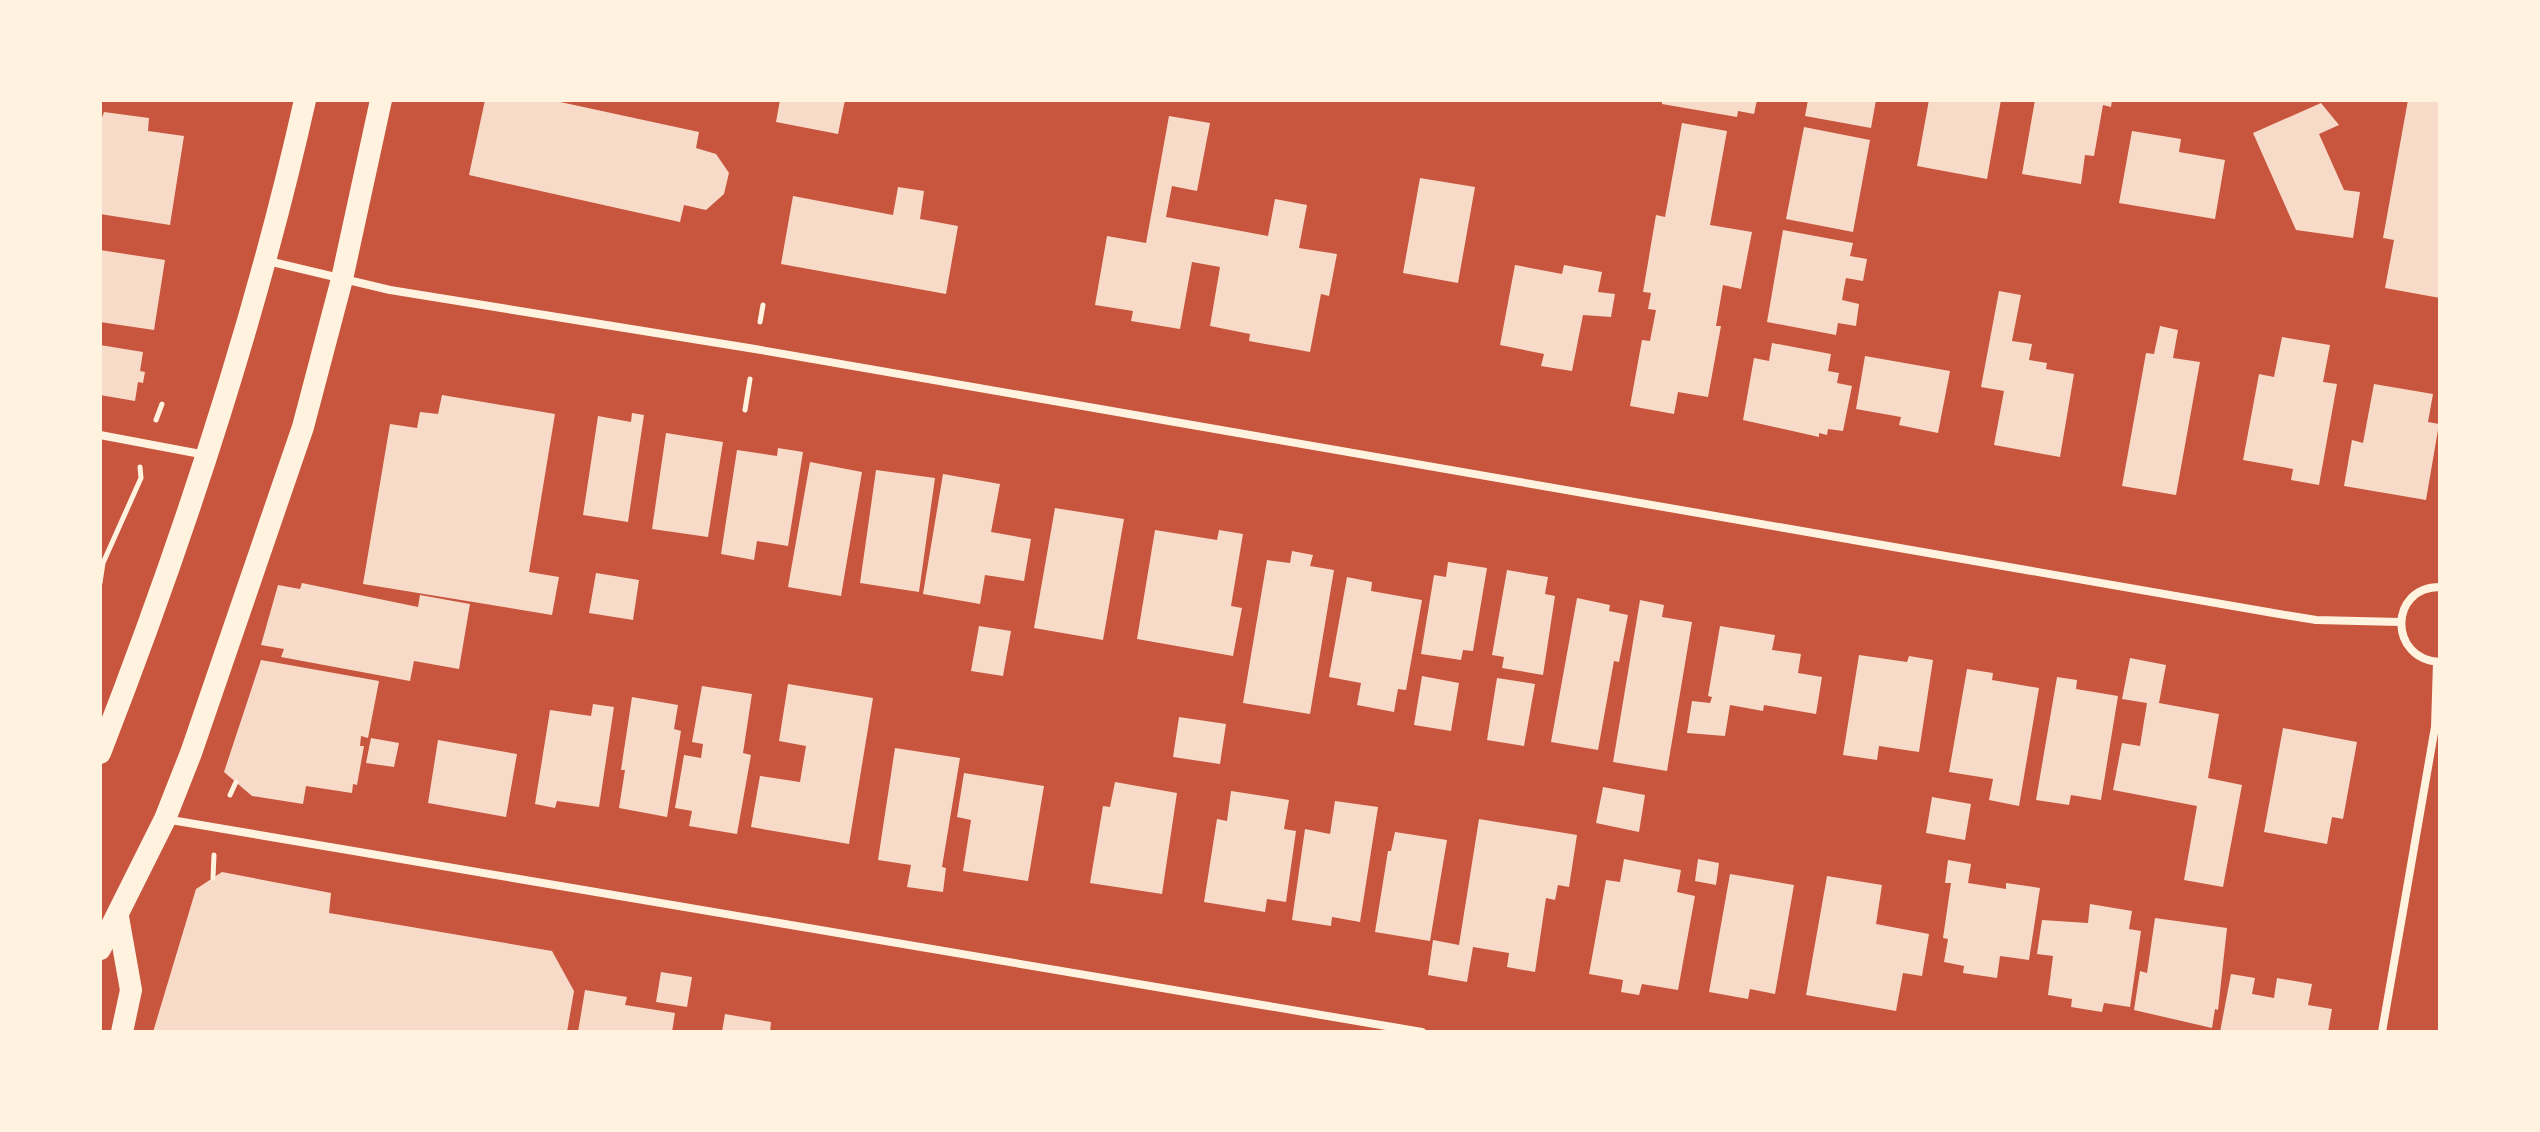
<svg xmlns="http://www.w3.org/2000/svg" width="2540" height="1132" font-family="'Sofia Sans Condensed',sans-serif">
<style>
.building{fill:#f7dbc8}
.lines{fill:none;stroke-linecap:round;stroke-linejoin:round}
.path{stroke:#fff3e0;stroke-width:5}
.minor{stroke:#fff3e0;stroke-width:8}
.trunk{stroke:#fff3e0;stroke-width:22}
</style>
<rect width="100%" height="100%" fill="#c8553d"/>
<path class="building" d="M485,100H551L699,132L696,148L716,154L729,173L724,194L706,210L684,205L680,222L469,175Z
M780,100H845L838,134L776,122Z
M1662,100H1757L1754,114L1738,111L1737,117L1662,104Z
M1808,100H1876L1871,128L1805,116Z
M1929,100H2001L1987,179L1917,166Z
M2035,100H2112L2111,107L2103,105L2094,156L2085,155L2081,184L2022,174Z
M2408,100H2440V298L2385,288L2394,240L2383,238Z
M2321,103L2339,125L2319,134L2344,190L2360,192L2353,238L2296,230L2253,133Z
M104,112L149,118L148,131L184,136L170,225L100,214V123Z
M1169,116L1210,123L1197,191L1172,186L1166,217L1268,236L1275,199L1307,205L1299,248L1337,254L1329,296L1321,294L1310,352L1249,341L1250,334L1210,326L1220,267L1192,262L1180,329L1131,321L1133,311L1095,305L1107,236L1146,243Z
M1682,123L1727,131L1710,225L1752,232L1741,289L1723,285L1716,326H1721L1708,397L1678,392L1674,414L1630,406L1642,340L1650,341L1656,310L1648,309L1651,293L1643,292L1656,215L1665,217Z
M1804,127L1870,140L1853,232L1786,219Z
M2132,131L2181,139L2179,152L2225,160L2215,219L2119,203Z
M1420,178L1475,187L1458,283L1403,273Z
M898,187L924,191L920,219L958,226L946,294L781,264L793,196L893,215Z
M1783,230L1853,243L1850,256L1867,259L1863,281L1846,278L1844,288L1842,300L1859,304L1856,326L1838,323L1836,335L1767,322Z
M100,250L165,260L154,330L100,322Z
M1515,265L1562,274L1564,265L1602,272L1598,292L1615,294L1611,317L1583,315L1572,371L1541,366L1544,354L1500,345Z
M1999,291L2021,295L2012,341L2032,344L2029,360L2047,363L2046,369L2074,374L2060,457L1994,445L2004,391L1981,387Z
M2160,326L2178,330L2173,358L2200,362L2176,495L2122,486L2146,353L2154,354Z
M2282,337L2330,345L2323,382L2337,384L2319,485L2291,480L2293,469L2243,460L2259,374L2274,377Z
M1772,343L1831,354L1828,371L1839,373L1837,383L1852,386L1843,431L1828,429L1827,435L1819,433V437L1743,420L1754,358L1769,361Z
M100,345L143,352L140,371L145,372L143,383L138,382L135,401L100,395Z
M1865,356L1950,371L1938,433L1899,425L1901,417L1856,409Z
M2374,384L2433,394L2428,422L2439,424L2426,500L2344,486L2352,440L2363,443Z
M442,395L555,414L529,572L559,577L552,615L363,584L390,424L417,428L420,412L438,414Z
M632,413L644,415L628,522L583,515L598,416L631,422Z
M666,433L723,442L708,537L652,529Z
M778,448L803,452L788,546L757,541L754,560L721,554L737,450L777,456Z
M810,462L862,472L841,596L788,587Z
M876,470L935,478L919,592L860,583Z
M943,474L1000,484L991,532L1031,539L1024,581L985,575L980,604L923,594Z
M1055,508L1124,519L1103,640L1034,628Z
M1155,530L1217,540L1219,530L1243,534L1231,606L1242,608L1233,656L1137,639Z
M1292,551L1313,555L1310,566L1334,570L1310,714L1243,703L1267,560L1290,563Z
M1448,562L1487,568L1473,651L1463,650L1461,660L1421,654L1434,575L1446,577Z
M1507,570L1548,577L1545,594L1555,596L1543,675L1502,668L1504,657L1492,655Z
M596,573L639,580L633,620L589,613Z
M1347,577L1372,582L1371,591L1422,600L1406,690L1398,689L1394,712L1357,705L1361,683L1329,677Z
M302,583L418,607L420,595L470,604L459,669L414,661L410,681L281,657L284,649L261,645L278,585L300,589Z
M1577,598L1610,605L1609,611L1628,615L1619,662L1614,661L1598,750L1551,742Z
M1640,600L1664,605L1662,617L1692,622L1667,771L1613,762Z
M979,626L1011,631L1003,676L971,671Z
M1720,626L1775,635L1772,650L1801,654L1798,673L1822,677L1816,714L1764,705L1763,711L1730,705L1725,736L1687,733L1692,701L1710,703L1712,697L1708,696Z
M1859,655L1907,662L1909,656L1933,660L1919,752L1879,746L1877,760L1843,755Z
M2130,658L2166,665L2159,703L2219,714L2208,778L2242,785L2223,887L2184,880L2197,806L2113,790L2122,743L2140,746L2147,703L2122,699Z
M261,660L379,681L368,738L361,736L360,746H364L357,785L353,784L352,793L306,786L303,804L252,796L224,772Z
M1967,669L1993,673L1992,680L2039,688L2019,806L1989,800L1993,779L1949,772Z
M1422,676L1459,683L1451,731L1414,725Z
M2057,677L2077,680L2076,689L2118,696L2101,800L2071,795L2069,805L2036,800Z
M1497,678L1535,684L1524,746L1487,740Z
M788,684L873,698L849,844L751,827L760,776L800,782L806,746L779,741Z
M702,686L752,694L743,753L751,755L737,834L689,826L692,811L675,808L684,755L701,758L703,744L692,742Z
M632,697L678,705L674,729L681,731L667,817L619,808L625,770H621Z
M593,704L614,707L599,807L557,801L555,808L535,804L550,710L591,716Z
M1179,717L1226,724L1220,764L1173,757Z
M2283,728L2357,742L2343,819L2332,817L2327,844L2264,832Z
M371,738L399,743L394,767L366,763Z
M438,740L517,754L506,817L428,803Z
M895,748L960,758L942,867L946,868L943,892L907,887L911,865L878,860Z
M964,773L1044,786L1028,881L963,871L971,820L957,817Z
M1115,782L1177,793L1162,894L1090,883L1103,806L1110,807Z
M1603,787L1645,795L1639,832L1596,823Z
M1231,791L1289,800L1284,829L1296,831L1286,902L1267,899L1265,912L1204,902L1217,819L1227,821Z
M1932,797L1971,804L1965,840L1926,833Z
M1335,801L1378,807L1360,922L1332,917L1331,926L1292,920L1305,829L1330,834Z
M1479,819L1577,835L1569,887L1558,885L1555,900L1546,898L1535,972L1507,967L1509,953L1473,947L1467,982L1428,975L1433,940L1459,945Z
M1395,832L1447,840L1430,941L1375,932L1388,851H1391Z
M1624,859L1681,870L1677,892L1695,896L1678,990L1642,984L1639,995L1621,992L1623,980L1589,974L1606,880L1620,882Z
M1698,859L1719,863L1716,885L1695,881Z
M1948,860L1971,864L1968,883L2006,889V883L2040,888L2029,960L2000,956L1997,978L1963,973L1964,966L1944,962L1948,939L1943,938L1951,883H1945Z
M222,872L331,893L329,913L552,951L574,991L567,1032H153L196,889Z
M1730,874L1794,885L1775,994L1750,989L1748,999L1709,992Z
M1827,876L1882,885L1876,924L1929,934L1922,976L1903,973L1896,1011L1806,995Z
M2090,904L2132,911L2129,929L2141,931L2130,1007L2104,1003L2102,1012L2071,1007L2072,999L2048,995L2053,956L2037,954L2042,920L2088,923Z
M2155,918L2227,928L2218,1010L2215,1009L2212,1028L2134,1010L2140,971L2147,973Z
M661,972L692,977L687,1007L656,1002Z
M2231,974L2255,978L2252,994L2274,998L2277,978L2312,984L2308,1005L2332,1009L2328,1032H2220Z
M585,990L627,997L625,1005L675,1013L672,1032H578Z
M725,1014L771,1022L770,1032H722Z"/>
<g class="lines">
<path class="path" d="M760,322L763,305
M745,410L750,379
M156,420L162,404
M100,583L103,563L141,478L140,467
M230,795L236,782
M213,878L214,855"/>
<path class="minor" d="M268,261L390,290L755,349L2279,614L2316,620L2400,622
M100,435L206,455
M2440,662C2389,660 2388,587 2440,587
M165,819L1422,1032
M2382,1032L2435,727L2437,662"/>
<path class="trunk" d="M100,753C183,540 255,323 305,100
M118,917L131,990L122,1032
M100,949L165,819L191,753L303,427L342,279L381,100"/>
</g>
<rect width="2540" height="1132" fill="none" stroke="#fff3e0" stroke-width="204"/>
</svg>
